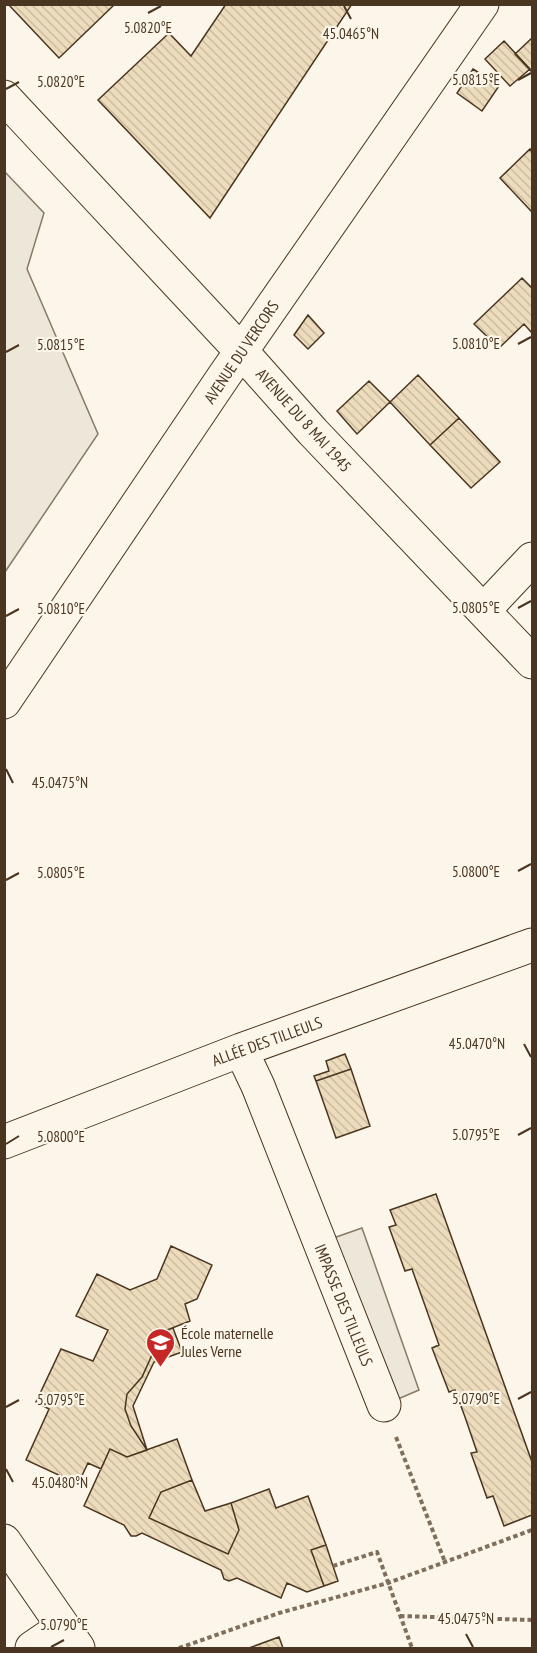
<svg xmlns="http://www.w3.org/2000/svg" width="537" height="1653" font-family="'PT Sans Narrow',sans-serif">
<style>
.parking{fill:#ede7d9;stroke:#887966;stroke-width:1.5}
.building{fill:url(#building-back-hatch);stroke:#4a3520;stroke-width:1.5}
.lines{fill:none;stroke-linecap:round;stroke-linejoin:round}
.minor-casing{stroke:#4a3520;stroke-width:35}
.path{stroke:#7f6f5c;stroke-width:4;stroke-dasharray:4.5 3;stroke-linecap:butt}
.minor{stroke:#fbf6e9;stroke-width:33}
.ticks{fill:none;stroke:#4a3520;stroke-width:2}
.labels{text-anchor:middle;stroke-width:4.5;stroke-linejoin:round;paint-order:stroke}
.street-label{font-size:16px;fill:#4a3520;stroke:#fbf6e9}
.poi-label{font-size:16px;fill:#4a3520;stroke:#fbf6e9;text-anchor:start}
.ticks-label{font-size:15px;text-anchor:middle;fill:#4a3520;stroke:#fbf6e9;stroke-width:4.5;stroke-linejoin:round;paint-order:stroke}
</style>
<defs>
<pattern id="building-back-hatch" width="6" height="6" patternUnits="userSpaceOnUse" patternTransform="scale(1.5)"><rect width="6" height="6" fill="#ecdcbc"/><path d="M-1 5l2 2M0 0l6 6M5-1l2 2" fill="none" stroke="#ccbda1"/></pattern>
</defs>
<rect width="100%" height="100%" fill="#fbf6e9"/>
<path class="parking" d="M5,172L44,213L27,269L98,434L5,572Z
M362,1228L419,1390L384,1405L319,1243Z"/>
<path class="building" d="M8,4H115L59,58Z
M226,4H352L210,218L98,100L169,33L191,56Z
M532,38V72L515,54Z
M504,41L530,69L510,86L485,59Z
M473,69L499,86L482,111L457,93Z
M530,149L532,152V212L500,178Z
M522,278L532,288V333L524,324L499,348L474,324Z
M308,315L324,333L308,349L294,335Z
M418,375L459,418L430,445L390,402Z
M369,381L390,402L357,434L337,411Z
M459,418L500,462L471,488L430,445Z
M345,1054L351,1069L316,1081L314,1076L329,1071L326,1061Z
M351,1069L370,1126L336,1138L316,1081Z
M436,1194L532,1462V1515L504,1526L493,1496L487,1498L471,1453L477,1452L465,1417L455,1390L449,1392L432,1348L439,1345L412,1269L405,1271L389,1227L396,1225L390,1210Z
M171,1246L212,1265L197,1299L185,1304L190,1321L167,1330L165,1343L160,1349L152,1355L142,1377L127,1394L125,1409L131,1426L147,1450L127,1457L110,1449L101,1469L88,1463L78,1484L26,1460L49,1409L36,1402L61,1349L93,1361L108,1330L76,1316L97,1274L130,1290L157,1279Z
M173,1328L182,1352L154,1362L133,1406L147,1450L131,1426L125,1409L127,1394L142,1377L152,1355L160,1349L165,1343L167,1330Z
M177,1439L192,1480L161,1492L149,1518L228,1554L239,1530L231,1503L269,1489L276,1508L308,1496L326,1545L311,1550L324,1586L307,1592L287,1583L281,1598L237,1578L229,1581L224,1579L221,1570L142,1533L136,1536H131L124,1525L84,1506L110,1449L127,1457Z
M192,1480L205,1511L231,1503L239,1530L228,1554L149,1518L161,1492Z
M326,1545L338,1581L324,1586L311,1550Z
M279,1637L283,1648H249Z"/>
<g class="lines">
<defs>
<path id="minor" d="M4,97L241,351L313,432L532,662
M484,610L532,559
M4,702L224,376L482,4
M241,1050L258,1086L384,1405
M4,1142L241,1050L532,945
M4,1541L78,1648
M32,1648L63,1627"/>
</defs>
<use href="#minor" class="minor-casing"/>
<path class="path" d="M396,1437L445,1562
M333,1566L377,1552L412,1648
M400,1616L532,1620
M179,1648L279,1613L388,1583L532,1530"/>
<use href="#minor" class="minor"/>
</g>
<path class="ticks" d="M344,6L351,19M148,13L161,6M518,80L531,73M6,89L19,82M518,344L531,337M6,352L19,345M518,608L531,601M6,616L19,609M6,769L13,783M518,871L531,864M6,880L19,873M524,1044L531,1057M518,1135L531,1128M6,1144L19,1136M518,1399L531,1392M6,1407L19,1400M6,1469L13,1482M466,1634L473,1647M51,1647L64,1640"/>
<defs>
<symbol id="school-pin" viewBox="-11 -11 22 30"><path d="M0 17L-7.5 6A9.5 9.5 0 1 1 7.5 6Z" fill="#c62828" stroke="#fbf6e9"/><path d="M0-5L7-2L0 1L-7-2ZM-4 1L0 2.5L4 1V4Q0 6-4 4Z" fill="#fff"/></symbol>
</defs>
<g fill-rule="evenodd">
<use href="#school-pin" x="144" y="1326" width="33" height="45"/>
</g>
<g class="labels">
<g class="street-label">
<text transform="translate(241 352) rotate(-56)" y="6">AVENUE DU VERCORS</text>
<text transform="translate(304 420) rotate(48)" y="6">AVENUE DU 8 MAI 1945</text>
<text transform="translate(267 1041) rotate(-20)" y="6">ALLÉE DES TILLEULS</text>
<text transform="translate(344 1305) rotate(68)" y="6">IMPASSE DES TILLEULS</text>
</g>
<g class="poi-label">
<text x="181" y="1339">École maternelle<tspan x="181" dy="18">Jules Verne</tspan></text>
</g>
</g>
<g class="ticks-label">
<text x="148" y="33">5.0820°E</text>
<text x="351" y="39">45.0465°N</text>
<text x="476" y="85">5.0815°E</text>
<text x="61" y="87">5.0820°E</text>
<text x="476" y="349">5.0810°E</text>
<text x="61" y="350">5.0815°E</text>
<text x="476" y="613">5.0805°E</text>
<text x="61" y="614">5.0810°E</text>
<text x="60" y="788">45.0475°N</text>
<text x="476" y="877">5.0800°E</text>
<text x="61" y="878">5.0805°E</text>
<text x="477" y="1049">45.0470°N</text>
<text x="476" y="1140">5.0795°E</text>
<text x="61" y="1142">5.0800°E</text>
<text x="476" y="1404">5.0790°E</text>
<text x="61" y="1405">5.0795°E</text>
<text x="60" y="1488">45.0480°N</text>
<text x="466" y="1624">45.0475°N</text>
<text x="64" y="1630">5.0790°E</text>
</g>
<rect width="537" height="1653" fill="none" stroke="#4a3520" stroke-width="12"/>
</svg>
